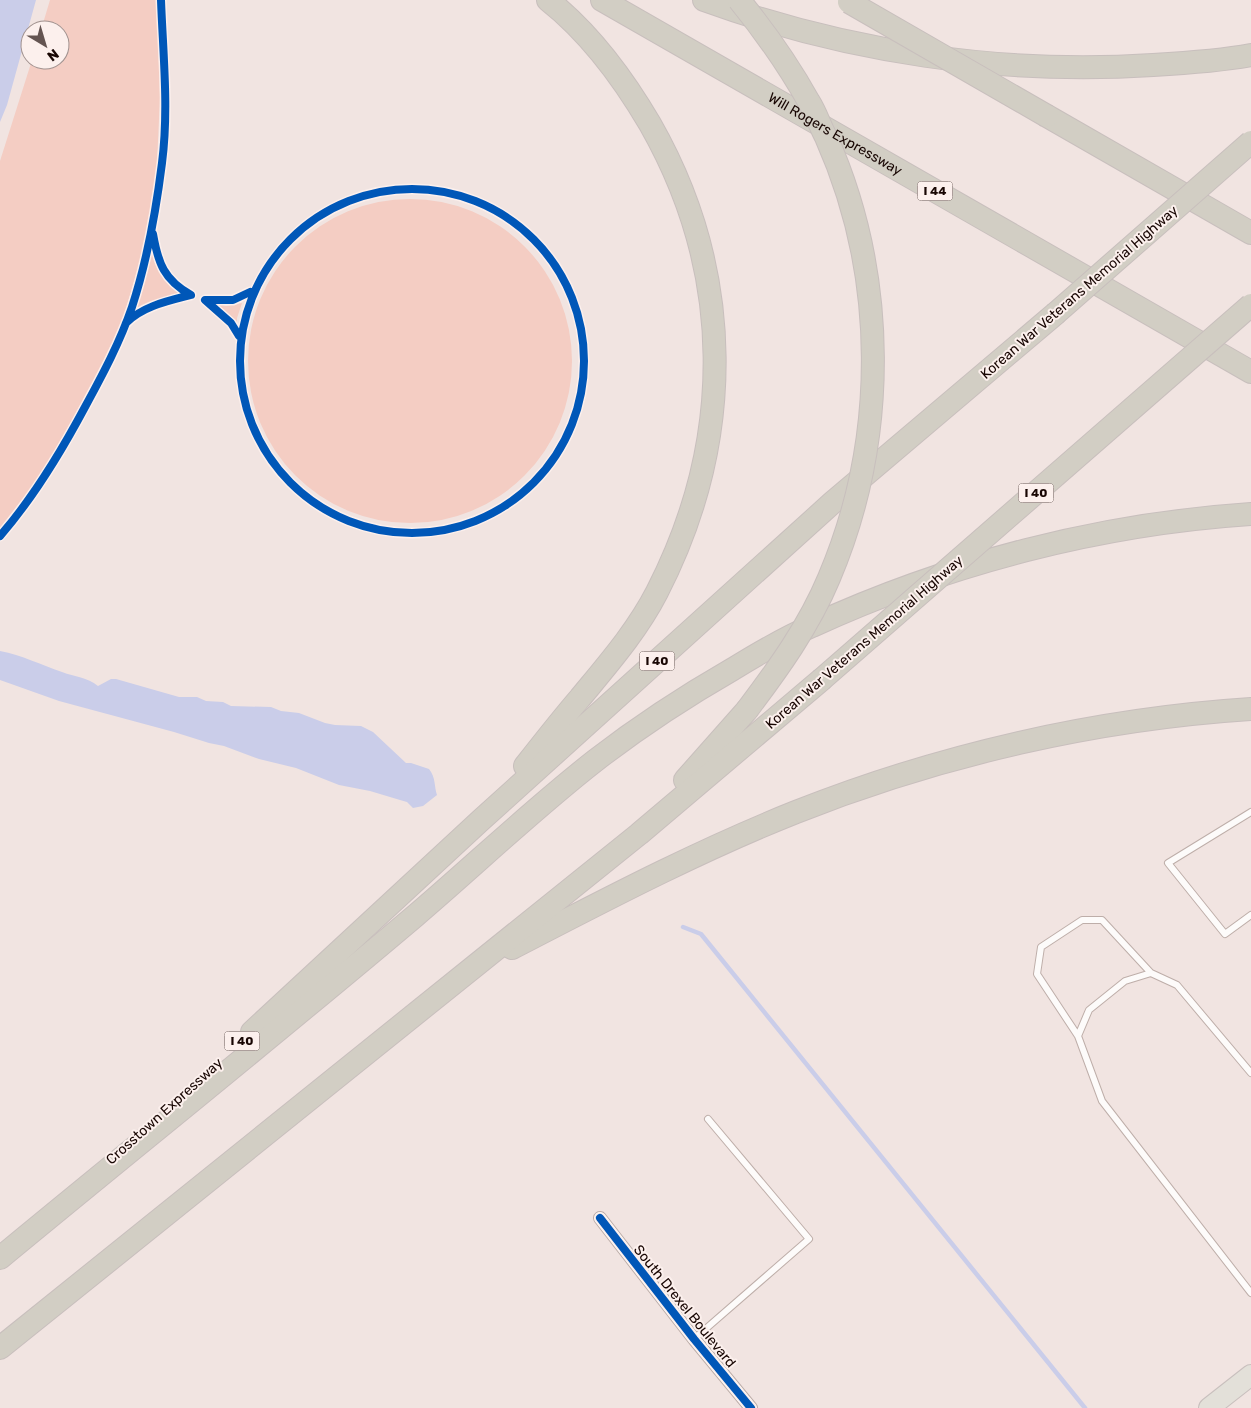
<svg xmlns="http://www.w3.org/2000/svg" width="1251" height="1408" font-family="Rubik,sans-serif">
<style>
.green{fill:#f4cdc3}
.water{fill:#cacde9}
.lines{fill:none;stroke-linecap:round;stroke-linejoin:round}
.stream{stroke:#cacde9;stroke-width:4.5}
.service-casing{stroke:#beaea9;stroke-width:8}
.minor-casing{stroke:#beaea9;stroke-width:14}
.primary-casing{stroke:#c8bfbd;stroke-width:22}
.motorway-casing{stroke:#c8bfbd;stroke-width:24}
.service{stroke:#fdfbfa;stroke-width:6}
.minor{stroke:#fdfbfa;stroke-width:12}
.primary{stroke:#e3e0d9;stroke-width:20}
.motorway{stroke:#d2cec4;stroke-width:22}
.motorway-bridge-casing{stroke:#c8bfbd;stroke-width:24;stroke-linecap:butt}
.motorway-bridge{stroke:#d2cec4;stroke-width:22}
.cycleway-casing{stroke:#fcf0ed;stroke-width:11}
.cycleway{stroke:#0057b8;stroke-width:8}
.labels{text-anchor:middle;stroke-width:4;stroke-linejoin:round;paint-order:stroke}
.shield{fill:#fcf0ed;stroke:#5c4c49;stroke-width:1}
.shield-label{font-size:12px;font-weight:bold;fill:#180603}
.street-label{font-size:14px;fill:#180603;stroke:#fcf0ed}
</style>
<rect width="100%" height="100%" fill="#f1e4e1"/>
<path class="green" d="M50,0H157L160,97L157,163L150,213L140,261L123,319L103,364L43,472L0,528V161L32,60H60V30H41Z
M248 361a162 162 0 1 1 324 0a162 162 0 1 1-324 0Z
M152,250C160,273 161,279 181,294L171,295L135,309L144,284Z
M216,303L226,306L242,303L237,318V323Z"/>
<path class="water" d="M0,0H36L7,105L0,122Z
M0,651C22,655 41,665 62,672C75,677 87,677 98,686L111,679H116L179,697H197L206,701L223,702L231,706L271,707L281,711L299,713L325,723L335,725L361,726L373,732L406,763H411L429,769C436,778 434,786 437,795L423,806L413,808L407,802L400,800L370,791L339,785L296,768L259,759L224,746L209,743L174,732L59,701L0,680Z"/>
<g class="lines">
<path class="stream" d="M683,927L701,934L1085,1408"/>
<defs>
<path id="service" d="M1251,812L1168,863L1225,934L1251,915
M1078,1036L1037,974L1041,947L1082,920H1102L1151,973
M1251,1073L1177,985L1151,973L1125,981L1089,1010L1078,1036L1102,1101L1251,1293
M694,1339L809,1239L708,1119"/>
<path id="minor" d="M600,1218L694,1339L751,1408"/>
<path id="primary" d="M1209,1408L1251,1375"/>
<g id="motorway">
<path id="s1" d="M602,0L1251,372"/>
<path d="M704,0C847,52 1002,75 1153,65C1186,63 1219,61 1251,55"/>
<path d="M1047,116L1251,233"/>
<path d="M525,766C543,743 561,720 580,698C608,664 637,631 657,592C735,440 735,273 650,124C623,78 591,34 548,0"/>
<path d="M685,780L747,710"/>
<path d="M512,948C605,900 698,851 796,812C940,755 1096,719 1251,709"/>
<path d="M252,1032L481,820L832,503L1055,314"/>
<path d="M0,1258C138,1144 278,1032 415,916C476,864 533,809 596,760C640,726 686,696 733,669C759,653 784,638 812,626C949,563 1100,524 1251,514"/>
<path d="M0,1348L639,834L821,680"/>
</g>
</defs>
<use href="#service" class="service-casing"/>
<use href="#minor" class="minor-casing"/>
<use href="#primary" class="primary-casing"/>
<use href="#motorway" class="motorway-casing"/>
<use href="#service" class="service"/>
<use href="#minor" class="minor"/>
<use href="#primary" class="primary"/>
<use href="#motorway" class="motorway"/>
<defs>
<path id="motorway-bridge" d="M739,0C765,32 789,66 809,102C816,113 820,126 826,137C888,276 888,439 829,578C809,626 778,669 747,710
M849,2L1047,116
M1055,314L1251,142
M821,680L1251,305"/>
</defs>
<use href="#motorway-bridge" class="motorway-bridge-casing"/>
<use href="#motorway-bridge" class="motorway-bridge"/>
<defs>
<path id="cycleway" d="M240 361a172 172 0 1 1 344 0a172 172 0 1 1-344 0Z
M126,323C143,306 168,301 191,295C164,280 158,263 153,234
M239,336L231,323L205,300H233L250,292
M0,536C34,497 61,452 85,407C103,374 120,342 132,307C147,261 156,211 162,163C169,109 163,54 161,0
M600,1218L694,1339L751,1408"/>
</defs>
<use href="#cycleway" class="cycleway-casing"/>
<use href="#cycleway" class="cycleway"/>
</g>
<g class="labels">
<g class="shield">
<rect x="917.5" y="181.5" width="35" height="19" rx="4"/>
<rect x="1018.5" y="483.5" width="35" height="19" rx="4"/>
<rect x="639.5" y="651.5" width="35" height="19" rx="4"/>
<rect x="224.5" y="1031.5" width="35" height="19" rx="4"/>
</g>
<g class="shield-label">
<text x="935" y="195">I 44</text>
<text x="1036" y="497">I 40</text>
<text x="657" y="665">I 40</text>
<text x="242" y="1045">I 40</text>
</g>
<g class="street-label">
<text dy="5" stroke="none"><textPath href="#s1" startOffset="269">Will Rogers Expressway</textPath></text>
<text transform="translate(1079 292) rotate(-41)" y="5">Korean War Veterans Memorial Highway</text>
<text transform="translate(864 642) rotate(-41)" y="5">Korean War Veterans Memorial Highway</text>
<text transform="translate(164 1111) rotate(-42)" y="5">Crosstown Expressway</text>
<text transform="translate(685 1306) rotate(51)" y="5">South Drexel Boulevard</text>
</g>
</g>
<g transform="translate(45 45) rotate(142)"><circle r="24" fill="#fcf0ed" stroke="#a1928f"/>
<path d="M0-4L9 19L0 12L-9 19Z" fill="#645451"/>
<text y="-8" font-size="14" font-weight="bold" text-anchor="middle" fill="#180603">N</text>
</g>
</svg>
